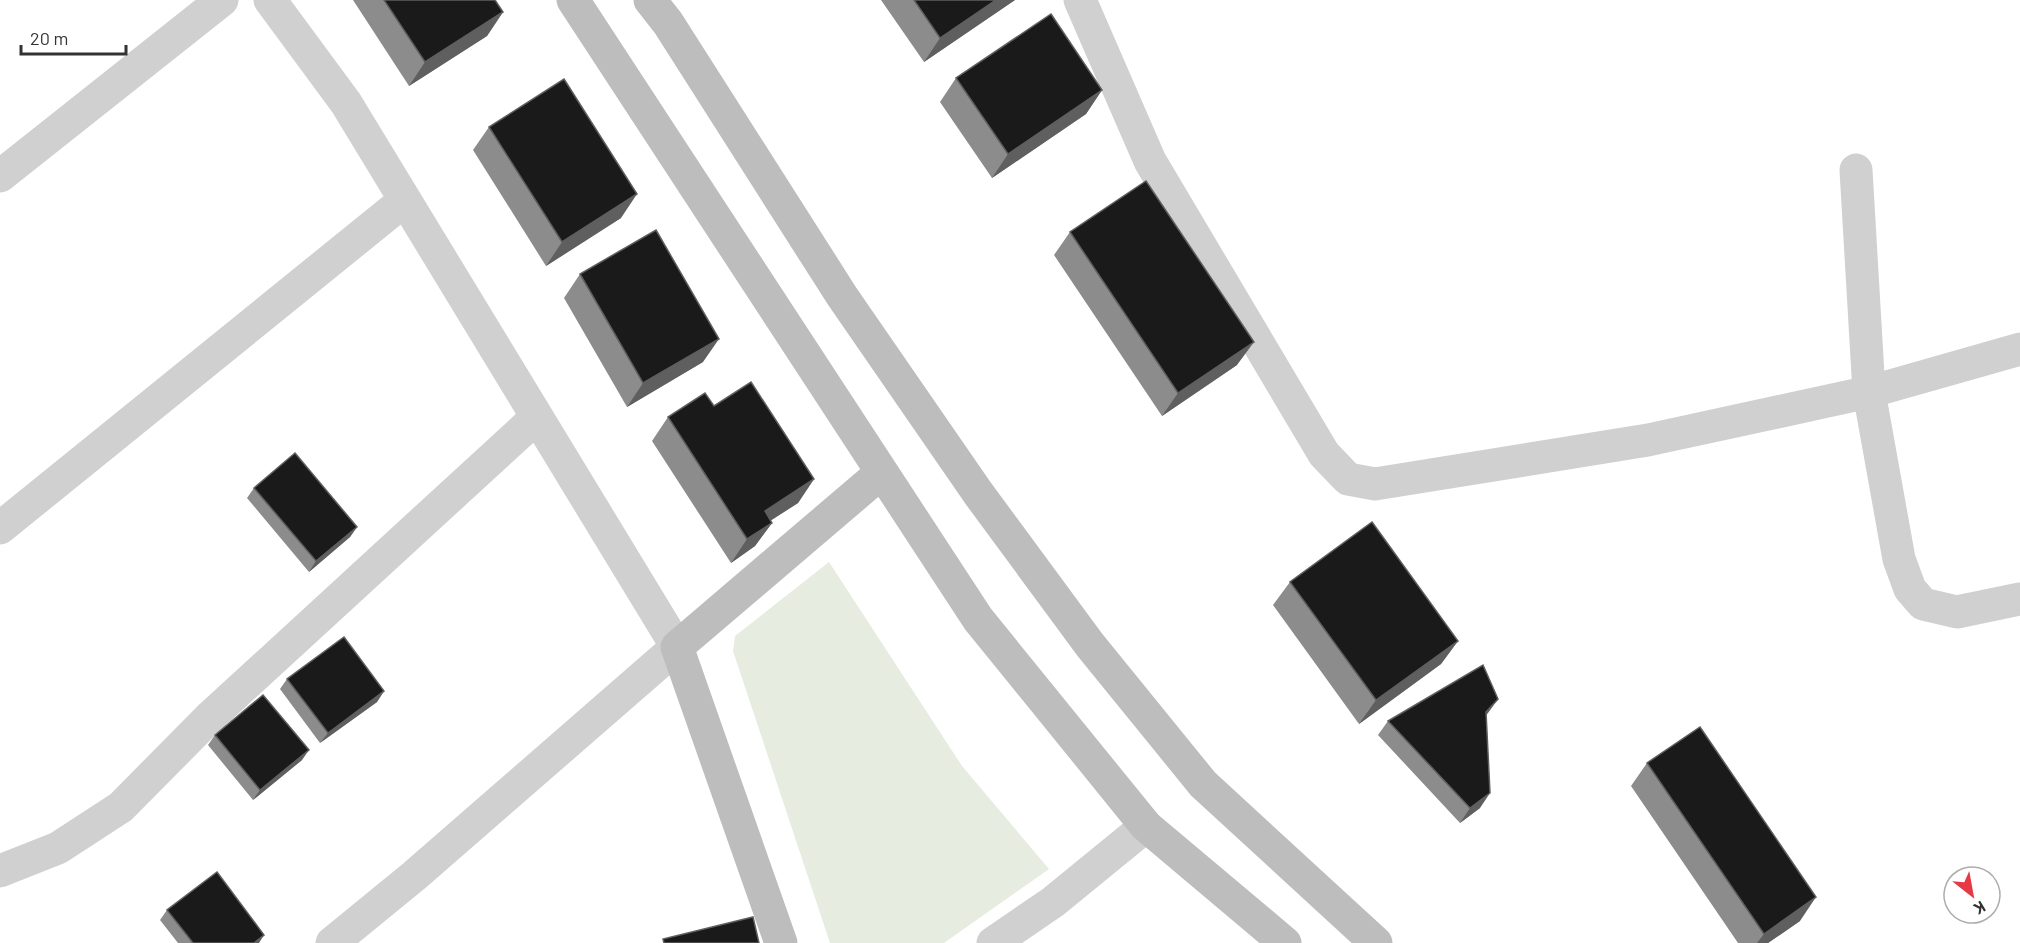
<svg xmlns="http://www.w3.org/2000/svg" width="2020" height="943" font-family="Barlow,sans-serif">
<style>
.green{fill:#e6ecdf}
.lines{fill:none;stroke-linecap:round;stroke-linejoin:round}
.street{stroke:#d0d0d0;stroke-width:33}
.secondary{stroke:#bdbdbd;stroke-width:33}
.wall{fill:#8c8c8c}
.shaded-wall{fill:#5f5f5f}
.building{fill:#1a1a1a;stroke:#5f5f5f;stroke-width:1.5}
</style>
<rect width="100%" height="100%" fill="#fff"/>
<path class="green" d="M829,562L962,766L1049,869L944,943H830L733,651L735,636Z"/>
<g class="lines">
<path class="street" d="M270,0L346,103L677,647L414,876L332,943
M1080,0L1150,161L1324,454L1348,479L1375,484L1648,440L1869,392L2020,349
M1856,170L1869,392L1899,559L1910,589L1923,604L1957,612L2020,599
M0,176L222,0
M0,528L405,200
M0,871L58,848L121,807L208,719L537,417
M993,943L1053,902L1146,826"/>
<path class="secondary" d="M573,0L978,619L1146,826L1285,943
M650,0L668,23L842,296L978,493L1090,645L1203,784L1376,943
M781,943L677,647L881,473"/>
</g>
<path class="wall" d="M353,0H495L503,12L487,36L409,86Z
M881,0H1015L924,62Z
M956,78L1102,90L1086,114L992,178L940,102Z
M489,127L621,218L546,266L473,150Z
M1070,232L1237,365L1162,416L1054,255Z
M580,274L703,362L627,407L564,298Z
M714,406L814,479L798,503L770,521L772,523L755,546L731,563L652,441L668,417Z
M254,488L357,527L350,537L309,572L247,498Z
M1290,582L1458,641L1441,664L1359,724L1273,605Z
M287,679L384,691L377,702L320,743L280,689Z
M1498,699L1486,715L1480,808L1460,823L1378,735L1388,721Z
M215,735L302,760L253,800L208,745Z
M1647,763L1800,921L1768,943H1738L1631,786Z
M167,910L259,943H178L160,920Z"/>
<path class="shaded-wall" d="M996,0H1015L924,62L940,38Z
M503,12L487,36L409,86L425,62Z
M1102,90L1086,114L992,178L1008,154Z
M637,194L621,218L546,266L562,242Z
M719,339L703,362L627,407L643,383Z
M1254,342L1237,365L1162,416L1178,393Z
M814,479L798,503L748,535L765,511Z
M772,523L755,546L731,563L747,539Z
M357,527L350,537L309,572L316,561Z
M1458,641L1441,664L1359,724L1376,700Z
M384,691L377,702L320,743L328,733Z
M1498,699L1488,713L1476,726L1486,712Z
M309,750L302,760L253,800L260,790Z
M1490,793L1480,808L1460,823L1470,808Z
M1816,897L1800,921L1768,943H1757L1764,934Z
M264,935L259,943H254Z"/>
<path class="building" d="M384,0H495L503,12L425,62Z
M914,0H996L940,38Z
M1051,14L1102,90L1008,154L956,78Z
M564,79L637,194L562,242L489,127Z
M1146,181L1254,342L1178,393L1070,232Z
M656,230L719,339L643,383L580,274Z
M751,382L814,479L765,511L772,523L747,539L668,417L705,393L714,406Z
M295,453L357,527L316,561L254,488Z
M1372,522L1458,641L1376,700L1290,582Z
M344,637L384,691L328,733L287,679Z
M1483,665L1498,699L1486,712L1490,793L1470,808L1388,721Z
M263,695L309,750L260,790L215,735Z
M1700,727L1816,897L1764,934L1647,763Z
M217,872L264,935L254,943H193L167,910Z
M753,917L759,943H664L663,939Z"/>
<g transform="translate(1972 895) rotate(149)"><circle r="28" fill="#ffffff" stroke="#adadad" stroke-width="1.5"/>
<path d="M0-4.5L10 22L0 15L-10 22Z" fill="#e63946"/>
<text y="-9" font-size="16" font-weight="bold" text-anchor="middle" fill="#333333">K</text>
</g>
<path d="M21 45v9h105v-9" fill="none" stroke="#333333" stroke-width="3"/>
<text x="30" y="45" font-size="18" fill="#333333" stroke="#ffffff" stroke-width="4.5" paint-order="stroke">20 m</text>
</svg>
